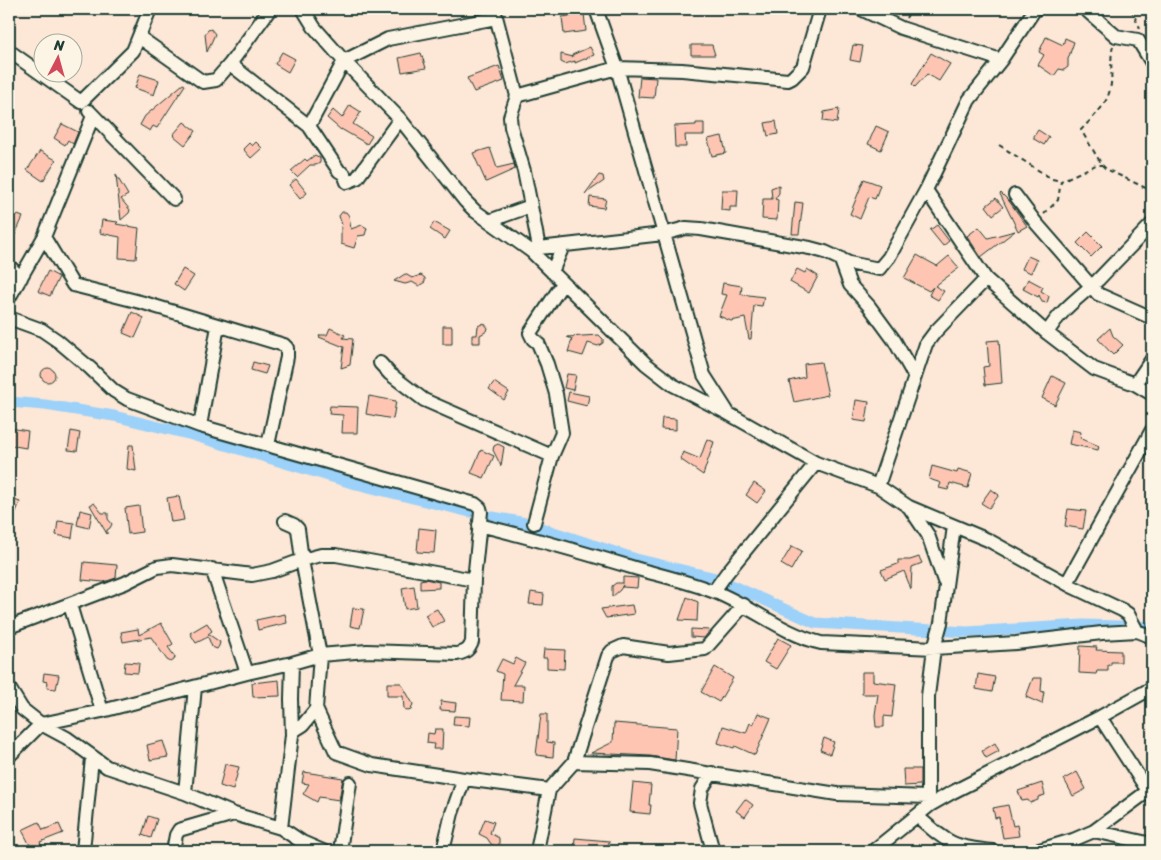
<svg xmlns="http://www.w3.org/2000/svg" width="1161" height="860" font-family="Sriracha,sans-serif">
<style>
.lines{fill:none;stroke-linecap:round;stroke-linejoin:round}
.canal{stroke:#9cd1fa;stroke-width:11}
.building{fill:#fec6b2;stroke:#1f3d34}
.minor-casing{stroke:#1f3d34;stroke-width:16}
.path{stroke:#1f3d34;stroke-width:2;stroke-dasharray:5 4;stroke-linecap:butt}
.minor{stroke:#fcf5e5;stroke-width:12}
</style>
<rect width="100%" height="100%" fill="#fde7d6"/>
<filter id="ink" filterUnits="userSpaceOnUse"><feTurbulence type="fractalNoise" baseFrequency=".02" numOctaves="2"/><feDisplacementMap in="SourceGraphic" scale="10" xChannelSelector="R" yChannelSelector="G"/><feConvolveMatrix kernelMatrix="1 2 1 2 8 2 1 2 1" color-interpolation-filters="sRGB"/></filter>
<g filter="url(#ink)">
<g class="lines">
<path class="canal" d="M9,402L45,405L114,416L192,435L352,483L470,512
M487,516L526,523L636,559L716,578L815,623L967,632L1083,625L1152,627"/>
</g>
<path class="building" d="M584,14L586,31L564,34L562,17Z
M211,29L215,34L207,52L205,34L208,30Z
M1046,37L1063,45L1065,38L1074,42L1068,59V67L1064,70L1059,69L1054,76L1038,65L1044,55L1039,52Z
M691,45H712L715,55H691Z
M853,45L863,46L860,62L850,60Z
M590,47L594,55L575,63V61L565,64L561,62V54L573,57L572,55Z
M282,52L295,59L288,72L275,64Z
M421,53L426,68L402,72L399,58Z
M931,53L950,64L939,81L927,74L915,87L912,84Z
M499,66L504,81L474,92L467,78Z
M140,74L159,80L154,95L135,88Z
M640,77L656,78L654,98L638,97Z
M183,84L185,85L157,128L153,126L150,131L140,125L145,116Z
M350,105L361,112L353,124L372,136L367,144L341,129V130L327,118L333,110L342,118Z
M839,109L837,123L823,121L824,112Z
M776,121L778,134L768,136L765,123Z
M184,122L196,131L185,145L173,135Z
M696,123H704V135H685L686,147H675L674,126L696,125Z
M62,124L78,132L73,144L68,140L65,145L54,138Z
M876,126L889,132L881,150L868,144Z
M1038,130L1049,137L1044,145L1034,139V136Z
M722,136L726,153L712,156L708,139Z
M256,142L262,148L251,158L243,149L249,143L252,146Z
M490,148L497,168L514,164L515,169L486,182L473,153Z
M40,151L56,160L43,181L27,170Z
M315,155L320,158V163L316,165H310L297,177L291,171L305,159L307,161Z
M116,175L128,195L121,199L130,210L129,213L121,220Z
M599,175L603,176L604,181L585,194Z
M296,179L307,193L300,199L289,185Z
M864,179L880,185L875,199L869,197L860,219L850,214Z
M779,185V193L775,199L778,200L777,220L762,219L763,199H772L771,188Z
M722,190H738L737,207H730V211L721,210Z
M1001,193L1009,201L1027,226L1018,231L1000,194Z
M590,197L606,199L604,208L589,206Z
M996,198L1003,207L993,215L986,206Z
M795,202L803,203L799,234H792Z
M342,212H346L349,216L351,229L362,225L367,228L365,235L358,236L354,248L341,244V226L342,225L339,216Z
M15,214L23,217L15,235L9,231V227Z
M102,220L118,222L116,224L139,228L136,259L119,258L120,237L100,233Z
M434,222L450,231L445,239L430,229Z
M937,225L949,241L943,246L930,230Z
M979,227L988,238L1015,231L981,257L967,236Z
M1088,232L1102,246L1091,257L1077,243Z
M917,255L937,266L949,256L959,268L935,286L944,291L938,300L929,295L933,287L929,291L904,278Z
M1028,256L1037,260L1031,273L1022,269Z
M183,269L194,276L184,291L174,284Z
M797,269L805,273L807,269L818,276L809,293L790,282Z
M48,271L59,277L50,296L38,291Z
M405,274L412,278L421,275L425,278V282L419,286L412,282L405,284L394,281Z
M1028,279L1043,287L1041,291L1049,296L1047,303L1042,302L1039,295L1038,297L1023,289Z
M723,283L742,286L741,294L764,297L762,306L754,305L751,339H749L745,318L731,321L719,316L727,295L721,294Z
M132,312L144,318L135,338L123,333Z
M484,323L488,328L487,331L480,335V343H472V335H477L478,326Z
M443,326H452V344H443Z
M330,328L345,335L343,338L353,339L350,365L341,368L344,347L319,337L320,335H327Z
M1110,328L1113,336L1123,345L1113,355L1098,339Z
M599,335L603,339V343L598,346L588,343L583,356L568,352L572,339L567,337Z
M999,340L1002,383L985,385L983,367L989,366L987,341Z
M253,362L268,366L265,374L251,370Z
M821,362L828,395L794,402L789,381L805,377L804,364Z
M41 375a7 7 0 1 1 14 0a7 7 0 1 1-14 0Z
M567,374L576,375L573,390L564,388Z
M1052,376L1066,383L1055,405L1042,398Z
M494,382L509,392L504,400L489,389Z
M569,392L589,396L587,406L567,401Z
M369,396L396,401L393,419L366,414Z
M856,400L869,402L866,422L853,420Z
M330,406L358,407L357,433H342L343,415L329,414Z
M662,418L676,419V430L661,429Z
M10,428L28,431L26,448L9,445Z
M1072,430L1081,432L1080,438L1099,446L1098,450L1069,444Z
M71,431L80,433L77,451L68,450Z
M707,439L714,442L703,475L680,459L683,452L700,459Z
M498,444L504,447L501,466L493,450L494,446Z
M129,445H133L136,471L127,469Z
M481,450L494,456L484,478L471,473Z
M932,466L957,473L958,469L972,473L968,488L950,483L948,490L939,488L941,483L929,479Z
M754,483L766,491L757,503L746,495Z
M991,489L999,495L989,508L981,503Z
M179,496L184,520L171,522L167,498Z
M9,498L20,502L9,529Z
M94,503L102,513H108V519L112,524L110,528L107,530V534L90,505Z
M139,506L142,532L128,534L125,508Z
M1068,509L1086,511L1083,529L1065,526Z
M80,510L92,513L89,528L77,525Z
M58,521L74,523L72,538L56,535Z
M419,528L436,530L434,553L417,552Z
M792,546L802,551L791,570L781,564Z
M919,557L922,563L912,567L911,589L904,571L885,579L881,570L898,564V560H910Z
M84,562L117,565L116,578L104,582L82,580Z
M623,577L638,578L637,588L622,587L623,585L620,590L612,597V586L616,583H623Z
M425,579L439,582V588L420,589V580Z
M414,586L417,607L405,609L402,588Z
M531,592L544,594L543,605L529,604Z
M687,597L698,602L697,621L679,620Z
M632,605L634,614L606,618L601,609Z
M353,608L364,609L360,628L350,626Z
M437,609L444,621L432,627L425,615Z
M285,614L287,623L258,630L256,620Z
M161,623L173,644L168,647L175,657L174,660L171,662L167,660L151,637L123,642L121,632L138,629L139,635Z
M207,623L212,631L208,634L220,642L219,646L217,649L212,647L208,637L196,643L190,633Z
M691,629L709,630L708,633L704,638L691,637Z
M778,638L791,645L776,669L764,662Z
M1080,646L1097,647L1096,650L1121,651V662H1111V665H1108V671H1097L1096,674L1079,673Z
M544,649L565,650L564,669L547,668V658H543Z
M516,658L525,663L513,685H524L523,701L501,700L503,674L496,671L502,659L513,664Z
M125,662L139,663L138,673L124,672Z
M715,667L733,678L719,702L701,692Z
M862,672H873V681L896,684L892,717L884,716V727H876L875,715L878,694H862Z
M44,673L59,675L56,689L47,688L48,682L43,681Z
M978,674L995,677L992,692L976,689Z
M1033,678H1042L1041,691L1044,692L1042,704L1026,697Z
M279,680L280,696L253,697L252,683Z
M387,683H401L413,704L411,710L408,711L404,709L403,696H387Z
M441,701L456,703L455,711L440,710Z
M758,713L771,718L755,755L735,746L734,748L718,743L723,726L746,733L750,723L753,725Z
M541,714H547V742L554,743L553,757L536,755Z
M454,716L470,717L469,726L453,725Z
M614,723L677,728L675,760L650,756L591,753L613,742Z
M435,729H443L442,749H433L434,744L427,743L428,733L434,734Z
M824,738L834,742L830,754L820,750Z
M163,741L168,757L150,760L147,745Z
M995,743L999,751L986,758L982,751Z
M225,764L239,767L233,790L220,786Z
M903,769H920V785L904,786Z
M304,772L343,778L339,800L319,797L317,802L303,794L309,784L302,783Z
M1077,772L1086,789L1073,796L1064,779Z
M633,783L651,785L649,805H651L650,814L630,812Z
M1042,783L1045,795L1038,797V800L1030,803L1028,800L1022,801L1018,791Z
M745,799L753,805L745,817L736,811Z
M1008,805L1013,826L1017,825L1019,836L1003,838L999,817L995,818L993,808Z
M148,816L157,819L151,838L142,835Z
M485,819L494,822L490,833L499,838V848L491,844L487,838L479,834Z
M39,822L43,830L59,824L63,833L40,842L43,851H33L22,830Z
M575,838L609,841L608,851L574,848Z"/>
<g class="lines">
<defs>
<path id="minor" d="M303,9L314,27L344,61L400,119L465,201L475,211L531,251L646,364L673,385L729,414L816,463L878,486L909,507L988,540L1071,586L1122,610L1128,614L1137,631
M494,9L517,96L617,68L682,70L788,80L792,78L803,67L820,9
M596,9L617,68L704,375L727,411
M861,9L901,28L1001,60
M1085,9L1116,36L1138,40L1152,63
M139,37L203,82L216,80L230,64L309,126L339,171L344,174L347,182L357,178L400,119
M9,51L81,102L133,51L150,9
M230,64L270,9
M89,111L174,199
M309,126L344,61L388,39L496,18
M926,190L986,279L1047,333L1094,369L1135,384L1152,394
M1015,195L1036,223L1098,294L1152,318
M531,206L539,248
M489,221L531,206L524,171L511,127L510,117L517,96
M44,237L73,285L144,303L284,345L287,348V357L268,445
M531,251L539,248L663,234L686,228L701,229L810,248L825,252L849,263L879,269L889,257L926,190L969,100L1001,60L1035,9
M840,258L850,285L869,306L894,340L915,377
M9,266L21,278
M552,272L563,246
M9,298L44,237L93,116
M9,318L42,330L58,341L90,368L114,391L127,399L200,426L475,504L480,508L481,512L474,580L472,642C469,650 466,652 457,654L367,651L320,655L292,663L247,673L102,711L41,724L9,756
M1047,333C1061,309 1079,298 1098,280C1116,261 1134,243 1152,224
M380,363L390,374L424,400L552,456
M1135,384L1152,359
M200,426L218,326
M878,486L926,344L935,332L986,279
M909,507L928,535L944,581
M285,521L294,525L298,529L302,560L320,655L316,709L336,752L372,765L464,779
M534,523L552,456L562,433L556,394L547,364L538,343L533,339L530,333L563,283
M479,525C533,538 585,553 638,569C663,576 690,582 715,592C751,606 783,634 821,643L934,648L1016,643L1102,633L1137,631L1152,637
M212,569L247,673
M1067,583L1152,430
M714,591L726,574L816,463
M70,605L102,711
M9,627L125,583L157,567L172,565L252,575L272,571L302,560L321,555H336L474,580
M9,688L22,709L41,724L67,738L107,767L185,793L234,814L281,828L302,842L323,851
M1100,717L1148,791
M292,735L291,699L292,663
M574,762L650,764L837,794L928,797
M712,773L702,789L700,803L713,851
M185,793L195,687
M930,804L928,797V696L934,648L941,623L954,526
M917,816C948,843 951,847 993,851
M281,828L292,735L295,730L303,725L316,709
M1094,831L1152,844
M83,851L92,758
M173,851L176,835L179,830L234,814
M340,851L350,783
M443,851L452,813L464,779L549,790
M537,851L549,790L574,762L608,656L612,651L623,646L669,653L705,649L744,605
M873,851L930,805L951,793L1100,717L1152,688
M1036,851L1073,840L1094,831L1152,788"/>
</defs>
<use href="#minor" class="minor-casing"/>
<path class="path" d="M1131,9L1140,28
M906,18L911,9
M1113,46C1109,62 1114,78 1109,93C1105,107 1091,119 1081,130L1102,165L1106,169L1152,191
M999,145L1052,179L1061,181
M1044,214L1058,200L1061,181L1096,165H1102"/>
<use href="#minor" class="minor"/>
</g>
</g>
<rect width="1161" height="860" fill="none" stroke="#fcf5e5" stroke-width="30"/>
<rect x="15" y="15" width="1131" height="830" fill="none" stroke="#1f3d34" stroke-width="2" filter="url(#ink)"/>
<g transform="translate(58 58) rotate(6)"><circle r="24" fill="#fcf5e5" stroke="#a4ab9e"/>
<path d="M0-4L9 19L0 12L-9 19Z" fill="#d1495b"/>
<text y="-8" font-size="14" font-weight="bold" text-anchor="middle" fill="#1f3d34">N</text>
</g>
</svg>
